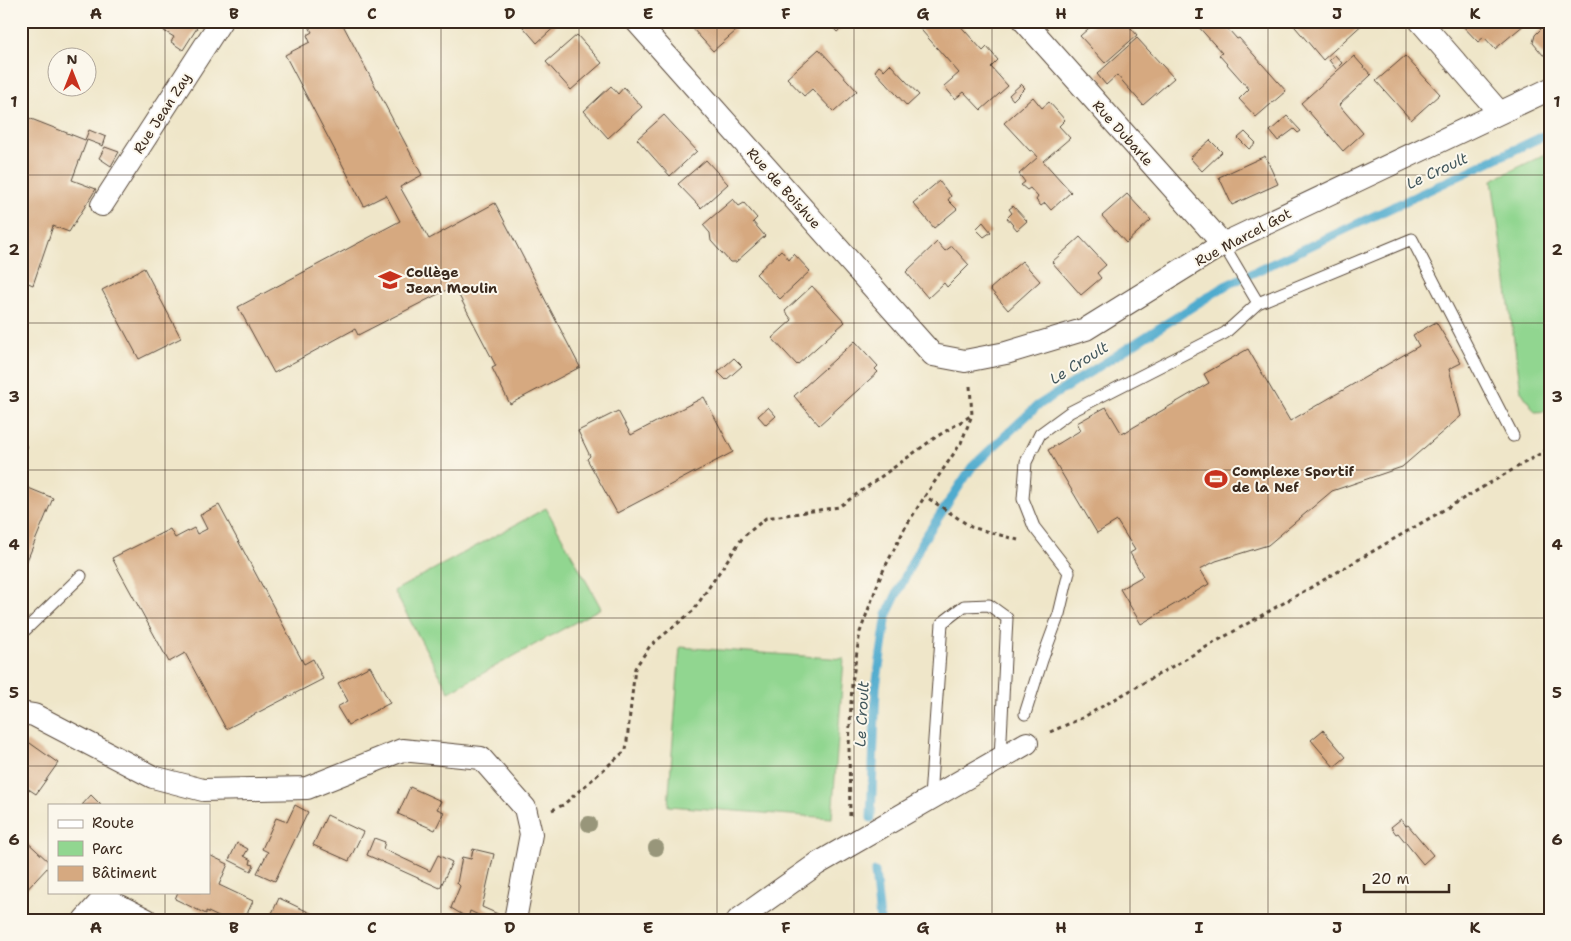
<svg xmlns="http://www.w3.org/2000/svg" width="1571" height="941" font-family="'Shantell Sans',sans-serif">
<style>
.green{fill:#91d690;stroke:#668057}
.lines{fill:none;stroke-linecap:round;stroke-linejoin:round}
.stream{stroke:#50abce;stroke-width:9}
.building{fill:#d6a980}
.lane-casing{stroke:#564638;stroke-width:13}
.street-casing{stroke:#564638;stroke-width:24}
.path{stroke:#564638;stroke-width:3;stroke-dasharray:4 4;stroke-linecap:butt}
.lane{stroke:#fff;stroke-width:11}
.street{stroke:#fff;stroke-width:22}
.tree{fill:#98967a}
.grid{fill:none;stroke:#3b2a1e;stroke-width:1;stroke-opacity:0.55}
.labels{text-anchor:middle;stroke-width:4;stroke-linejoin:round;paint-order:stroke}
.street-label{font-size:14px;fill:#3b2a1e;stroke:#fbf7ec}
.poi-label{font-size:14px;font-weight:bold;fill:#3b2a1e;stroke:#fbf7ec;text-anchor:start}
.water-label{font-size:15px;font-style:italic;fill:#42575c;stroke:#fbf7ec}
.neatline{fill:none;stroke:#3b2a1e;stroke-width:2}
.grid-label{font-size:16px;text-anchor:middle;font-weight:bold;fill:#3b2a1e}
</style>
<rect width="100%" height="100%" fill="#fbf7ec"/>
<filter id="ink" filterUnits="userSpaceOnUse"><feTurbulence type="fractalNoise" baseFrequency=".02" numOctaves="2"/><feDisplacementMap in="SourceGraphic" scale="10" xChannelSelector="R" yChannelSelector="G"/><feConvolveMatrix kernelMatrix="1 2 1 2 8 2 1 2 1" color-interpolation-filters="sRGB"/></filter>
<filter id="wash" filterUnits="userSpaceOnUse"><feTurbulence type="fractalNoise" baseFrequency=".0096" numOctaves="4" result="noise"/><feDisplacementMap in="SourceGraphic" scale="20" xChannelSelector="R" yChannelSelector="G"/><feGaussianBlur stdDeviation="1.12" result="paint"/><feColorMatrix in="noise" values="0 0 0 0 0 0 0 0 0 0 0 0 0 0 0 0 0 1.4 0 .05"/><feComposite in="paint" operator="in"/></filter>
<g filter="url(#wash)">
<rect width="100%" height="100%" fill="#efe6c9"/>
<path class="green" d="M1550,152V411L1535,412L1521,391L1492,180Z
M546,508L601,608L449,692L394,591Z
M680,647L844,659L832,818L668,806Z"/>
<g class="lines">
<path class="stream" d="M871,818L876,687L887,614L922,542L972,467L1037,406L1225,286L1550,133
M875,872L880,920"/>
</g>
<g id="blocks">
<path class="building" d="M169,21H182L197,28L183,50L171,42L174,37L164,31Z
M306,21H345V23L343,25L422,175L400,187L429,239L495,203L580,367L510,404L492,368L496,366L454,286L358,335L355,329L274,373L238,307L400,221L386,195L364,206L285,55L310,42L307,35L312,32Z
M518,21H561L537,43Z
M699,21H727L736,31L713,51L692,28Z
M827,21H835L842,28L837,32Z
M921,21H956L983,51L987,47L998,60L991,67L1008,86L981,110L964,92L955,99L944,86L959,73L922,31L918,24Z
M1097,21H1125L1137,35L1105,63L1080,36Z
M1198,21H1221L1237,39L1239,38L1286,91L1256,117L1239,99L1249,89L1219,55L1222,53L1196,24Z
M1290,21H1366L1323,60Z
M1462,21H1523L1525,24L1495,49L1484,37L1478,42L1460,23Z
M1534,21H1550V54L1543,55L1533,43L1535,35L1541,29Z
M577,35L602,63L571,90L546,62Z
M1137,38L1174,78L1143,105L1117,75L1106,85L1097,74Z
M819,49L857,91L834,112L812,89L804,96L787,78Z
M1335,55L1342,63L1336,69L1329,60Z
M1354,56L1371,75L1339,105L1363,133L1343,151L1301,103Z
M1405,56L1440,94L1411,120L1376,81Z
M890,64L919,95L907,106L875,71L879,66L884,70Z
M1021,84L1025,88L1013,100L1009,95Z
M611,86L618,94L624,87L642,107L608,138L584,111Z
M1033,97L1042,108L1049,102L1065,120L1059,126L1070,138L1043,161L1071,192L1051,210L1045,203L1041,206L1036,200L1038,197L1030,188L1027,190L1021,185L1025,182L1019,174L1038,157L1032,150L1030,151L1004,123Z
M21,115L85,140L89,130L106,137L103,146L87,140L72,180L96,189L69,232L53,226L33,285L21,280Z
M664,115L697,151L670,176L637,139Z
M1287,116L1301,131L1298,133L1294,129L1278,141L1270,131Z
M1245,132L1256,143L1249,149L1238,138Z
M1210,140L1222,152L1202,171L1190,158Z
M105,147L119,152L111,166L99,158Z
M1265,156L1278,184L1232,205L1219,177Z
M706,160L728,184L701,208L678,184Z
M939,181L951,196L948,200L957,209L934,228L913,203Z
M1127,194L1151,220L1126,243L1102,216Z
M733,199L739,206L744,203L757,218L753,222L765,236L736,262H730L711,241L710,233L703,225Z
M1013,206L1027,221L1017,230L1007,218L1012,213L1009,209Z
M983,222L991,232L984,237L976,229Z
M1080,237L1106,265L1097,273L1101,278L1081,295L1052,262Z
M937,242L945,251L952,246L969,265L947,287L944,283L928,298L906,272Z
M781,250L789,260L794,254L810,271L780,299L756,274Z
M1022,261L1040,281L1008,310L990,289Z
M144,268L181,338L139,359L102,290Z
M812,286L845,322L797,365L772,338L792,320L785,311Z
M1436,322L1461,363L1449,369L1461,416L1402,467L1332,491L1268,545L1216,561L1200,569L1209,584L1141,624L1120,589L1143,576L1130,553L1135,550L1117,521L1097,533L1048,450L1081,430L1077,423L1106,407L1122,434L1209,383L1204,374L1248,349L1290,421L1419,346L1413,335Z
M855,341L878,366L875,369L878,372L819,425L794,396Z
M734,358L742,366L726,380L718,372Z
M704,397L733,452L617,513L587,459L590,456L578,431L618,411L631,435Z
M768,407L776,416L766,425L758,416Z
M21,444L27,446L21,460Z
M21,485L53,498L21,575Z
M219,505L304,664L313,659L323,679L226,729L185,653L169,662L112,558L170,529L175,538L194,528L197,534L207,529L200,515Z
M370,666L390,703L348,725L337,707L348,701L338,683Z
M1323,730L1346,757L1334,767L1311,740Z
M27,741L58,763L36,794L21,784V749Z
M410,787L441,801L437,809L444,812L435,830L398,814Z
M91,795L101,805H82Z
M295,805L308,812L275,881L257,873L268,852L262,849L276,818L287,822Z
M327,815L363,832L349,861L313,845Z
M1401,819L1406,826L1408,825L1433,855L1423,864L1398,833L1396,834L1391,827Z
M23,838L49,862V866L21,896V839Z
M374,838L385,842L383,849L430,871L438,855L452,862L440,888L367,855Z
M237,843L248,849L244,856L251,860L250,864L254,865L251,871L229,860Z
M473,849L494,854L482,907L498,914L497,920H489L470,911L468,918L451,908L460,886L457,883L462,857L471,859Z
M209,855L228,864L219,885L253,901L244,920H225L206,911V914L175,899L178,892H209Z
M279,898L321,918V920H269Z"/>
</g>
</g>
<g filter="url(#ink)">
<use href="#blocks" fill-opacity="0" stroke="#564638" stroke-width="1"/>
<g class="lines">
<defs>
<path id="lane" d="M1223,244L1258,303
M21,634L81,576
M1025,714L1042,660L1059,614L1069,572L1034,527L1023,499L1026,462L1040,434L1070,412L1225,333L1258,303L1412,239L1513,436
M930,798L942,623L964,606L989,605L1007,618L1000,758"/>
<path id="street" d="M636,21L933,355L965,361L1006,353L1086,329L1223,244L1550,89
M1024,21L1223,244
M1420,21L1499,112
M102,205L221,21
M21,713L34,715L153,777L203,790L307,788L402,750L481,758L525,808L531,834L515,920
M104,898L147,920
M84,920L109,892
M738,920L817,864L1027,743"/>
</defs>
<use href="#lane" class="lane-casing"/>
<use href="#street" class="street-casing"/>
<path class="path" d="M970,386L972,415L961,443L925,496L971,527L1018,540
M1050,732L1082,718L1315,585L1550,448
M552,810L563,805L626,750L635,668L650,646L693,611L743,537L766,518L839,507L936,437L972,415
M850,816L849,747L852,683L860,632L881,575L906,526L925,496"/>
<use href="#lane" class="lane"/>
<use href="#street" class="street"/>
</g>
<g class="tree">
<circle cx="589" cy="824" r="8"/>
<circle cx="656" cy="848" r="8"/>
</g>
</g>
<path class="grid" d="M165,21V805M303,21V920M441,21V920M579,21V920M717,21V920M854,21V920M992,21V920M1130,21V920M1268,21V920M1406,21V920M21,175H1550M21,323H1550M21,470H1550M21,618H1550M21,766H1550M165,892V920"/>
<defs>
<symbol id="school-bare" viewBox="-9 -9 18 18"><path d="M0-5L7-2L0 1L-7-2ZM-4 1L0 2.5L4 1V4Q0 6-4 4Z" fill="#c8321e" stroke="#fbf7ec" stroke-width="2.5" paint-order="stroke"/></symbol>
<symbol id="stadium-bare" viewBox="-9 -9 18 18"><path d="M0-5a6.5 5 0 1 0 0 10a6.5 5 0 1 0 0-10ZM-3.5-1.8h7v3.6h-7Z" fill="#c8321e" stroke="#fbf7ec" stroke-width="2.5" paint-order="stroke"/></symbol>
</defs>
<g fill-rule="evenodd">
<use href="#school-bare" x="374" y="264" width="32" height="32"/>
<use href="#stadium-bare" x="1200" y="463" width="32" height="32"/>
</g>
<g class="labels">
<g class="street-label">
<text transform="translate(162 113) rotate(-57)" y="5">Rue Jean Zay</text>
<text transform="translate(1123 133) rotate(48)" y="5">Rue Dubarle</text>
<text transform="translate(784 188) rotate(48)" y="5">Rue de Boishue</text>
<text transform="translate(1243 237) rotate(-28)" y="5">Rue Marcel Got</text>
</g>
<g class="poi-label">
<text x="406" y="277">Collège<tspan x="406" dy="16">Jean Moulin</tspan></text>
<text x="1232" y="476">Complexe Sportif<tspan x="1232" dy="16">de la Nef</tspan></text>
</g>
<g class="water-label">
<text transform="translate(1437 171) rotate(-25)" y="5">Le Croult</text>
<text transform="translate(1079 363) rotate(-32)" y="5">Le Croult</text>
<text transform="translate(862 714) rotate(-87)" y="5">Le Croult</text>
</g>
</g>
<rect width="1571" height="941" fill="none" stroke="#fbf7ec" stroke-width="55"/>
<rect x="48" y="804" width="162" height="90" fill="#fbf7ec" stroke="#aea59a"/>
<rect x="58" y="820" width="25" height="8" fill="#ffffff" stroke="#aea59a"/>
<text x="92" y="828" font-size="15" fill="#3b2a1e">Route</text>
<rect x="58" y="841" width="25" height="15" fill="#91d690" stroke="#aea59a"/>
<text x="92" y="854" font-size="15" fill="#3b2a1e">Parc</text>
<rect x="58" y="866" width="25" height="15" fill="#d6a980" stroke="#aea59a"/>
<text x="92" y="878" font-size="15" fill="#3b2a1e">Bâtiment</text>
<g transform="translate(72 72)"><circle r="24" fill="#fbf7ec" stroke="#aea59a"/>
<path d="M0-4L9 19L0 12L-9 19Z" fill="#c8321e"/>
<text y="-8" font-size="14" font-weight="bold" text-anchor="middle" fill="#3b2a1e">N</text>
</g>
<path d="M1364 884v8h85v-8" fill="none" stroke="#3b2a1e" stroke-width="2.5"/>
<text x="1371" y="884" font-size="15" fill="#3b2a1e" stroke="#fbf7ec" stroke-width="4" paint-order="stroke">20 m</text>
<rect x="28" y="28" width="1516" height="886" class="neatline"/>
<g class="grid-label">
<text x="96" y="19">A</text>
<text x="234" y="19">B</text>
<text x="372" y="19">C</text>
<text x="510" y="19">D</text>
<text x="648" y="19">E</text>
<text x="786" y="19">F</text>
<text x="923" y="19">G</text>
<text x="1061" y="19">H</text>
<text x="1199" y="19">I</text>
<text x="1337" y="19">J</text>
<text x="1475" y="19">K</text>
<text x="14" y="107">1</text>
<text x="1557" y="107">1</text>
<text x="14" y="255">2</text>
<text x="1557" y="255">2</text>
<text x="14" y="402">3</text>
<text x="1557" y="402">3</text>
<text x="14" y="550">4</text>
<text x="1557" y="550">4</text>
<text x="14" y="698">5</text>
<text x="1557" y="698">5</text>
<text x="14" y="845">6</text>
<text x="1557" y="845">6</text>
<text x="96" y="933">A</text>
<text x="234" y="933">B</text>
<text x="372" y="933">C</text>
<text x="510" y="933">D</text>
<text x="648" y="933">E</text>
<text x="786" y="933">F</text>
<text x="923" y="933">G</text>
<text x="1061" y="933">H</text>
<text x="1199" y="933">I</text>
<text x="1337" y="933">J</text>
<text x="1475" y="933">K</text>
</g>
</svg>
